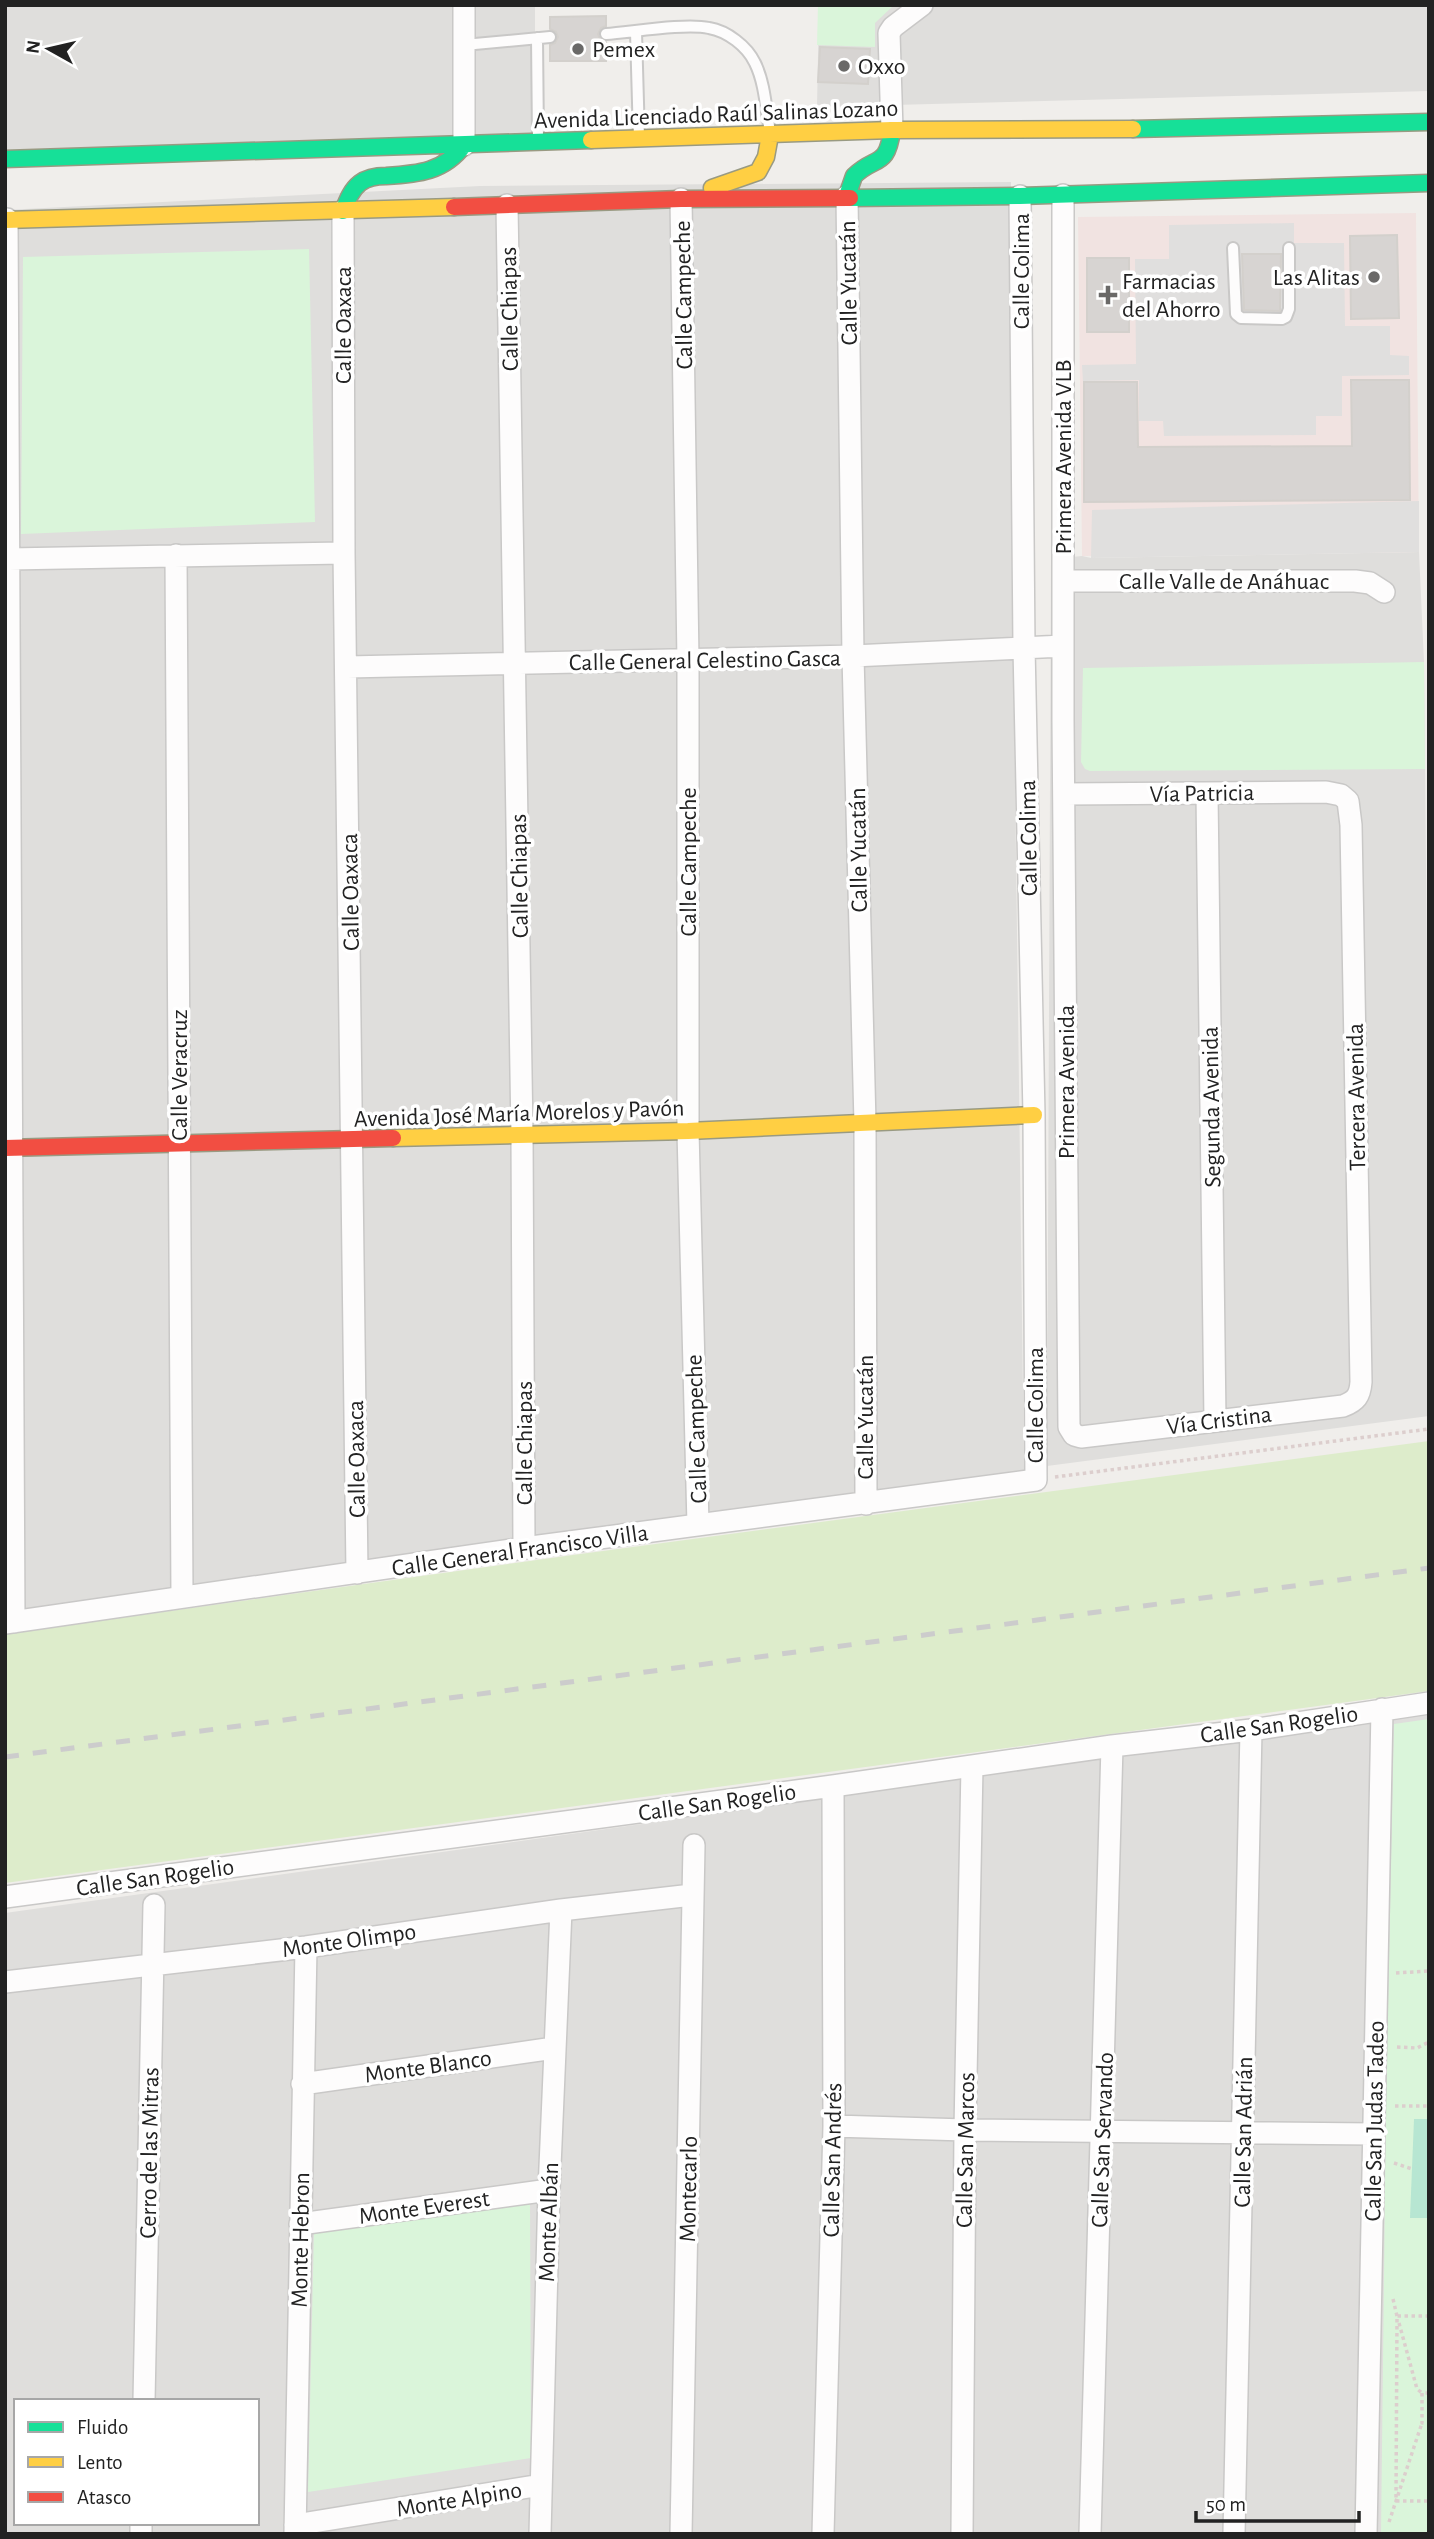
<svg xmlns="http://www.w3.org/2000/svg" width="1434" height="2539" font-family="'Alegreya Sans',sans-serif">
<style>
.residential{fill:#dfdedc;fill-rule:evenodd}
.commercial{fill:#f1e3e1}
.grass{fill:#ddeccb}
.park{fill:#daf5da}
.pitch{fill:#b7e6d2}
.parking{fill:#e0dfde}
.building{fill:#d7d4d2;stroke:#d3d0cc;stroke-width:2}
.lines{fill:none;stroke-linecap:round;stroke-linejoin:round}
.lane-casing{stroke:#c9c8c7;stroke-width:14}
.street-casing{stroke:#c9c8c7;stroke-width:24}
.fast-casing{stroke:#999a82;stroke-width:19}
.slow-casing{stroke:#999a82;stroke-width:19}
.jam-casing{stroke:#999a82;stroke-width:19}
.path{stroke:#dccecd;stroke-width:3.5;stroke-dasharray:3.5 3.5;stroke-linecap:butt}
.lane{stroke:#fdfcfc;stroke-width:10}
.street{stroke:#fdfcfc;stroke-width:21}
.fast{stroke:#16e098;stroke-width:16}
.slow{stroke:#ffcf43;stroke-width:16}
.jam{stroke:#f24e42;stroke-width:16}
.rail{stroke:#ccc;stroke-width:5;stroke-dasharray:14 14;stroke-linecap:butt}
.poi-dot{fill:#6a6968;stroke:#fff;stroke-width:2.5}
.labels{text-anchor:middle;stroke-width:7;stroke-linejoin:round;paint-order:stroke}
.poi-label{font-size:24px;fill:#222;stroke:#fff;text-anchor:start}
.street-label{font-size:24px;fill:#222;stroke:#fff}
</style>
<rect width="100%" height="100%" fill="#f0eeeb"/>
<path class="residential" d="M5,5H535V135L5,155Z
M819,5H1429V91L817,107Z
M1011,182L1013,623L1024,1473L5,1619V210L480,186Z
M1419,552L1424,662L1427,968L1429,1416L1047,1466L1051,559L1082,556L1091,558Z
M1429,1710V2534H5V1913L756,1808ZM16,2401H257V2523H16Z"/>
<path class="commercial" d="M1416,213L1419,552L1082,556L1078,217Z"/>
<path class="grass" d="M1429,1441V1691L5,1883V1634L573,1555Z"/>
<path class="park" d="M818,5H894L875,23V47L817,45Z
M309,249L315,522L21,534L23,257Z
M1424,662L1425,769L1090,771L1085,769L1081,762L1083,668Z
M1429,1719V2534H1381L1386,2106L1394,1724Z
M530,2198L531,2458L308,2492L314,2232Z"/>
<path class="pitch" d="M1414,2119H1429V2218H1410Z"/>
<path class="parking" d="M1294,223V243H1344L1345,326H1390V355L1409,356V375L1342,376V416H1316V435L1164,436L1163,421H1139V380L1083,381L1082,365L1136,364L1135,259H1169V225Z
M1419,501V552L1091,558L1092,510Z"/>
<path class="building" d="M606,16V26L601,28L598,34L600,39L606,42V61H550V45L555,43L558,37L556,32L550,29V17Z
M820,47L870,49L868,84L818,82Z
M1397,235L1399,318L1351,319L1350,236Z
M1242,254H1281L1280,311L1244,310Z
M1087,258H1129V332H1087Z
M1351,380H1409L1410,500L1084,502V382H1137L1138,447L1352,446Z"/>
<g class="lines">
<defs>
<path id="lane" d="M636,32L639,138
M606,34C633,32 685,23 709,28C727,31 747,46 755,63C765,83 766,110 770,132
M537,38L538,140
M464,45L550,37
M1233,248L1236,314L1241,318L1282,319L1286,317L1289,309V248"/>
<path id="street" d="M892,130L889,33L893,27L922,5
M464,145V5
M1063,195V720L1069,1427L1074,1435L1081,1437L1343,1406C1356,1401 1360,1396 1361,1382L1351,825L1348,801L1341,795L1326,792L1064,794
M847,196L853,656L865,1123L866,1504
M681,199L688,661V1131L698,1525
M507,205L522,1134L524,1548
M343,211L344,553L357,1573
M7,219L14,1622
M176,555L182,1596
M9,559L344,553
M1063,581H1355L1370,583L1384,592
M347,667L853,656L1063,646
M1207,793L1215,1421
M5,1623L524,1548L1036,1480L1034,1115L1024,647L1020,196
M5,1897L833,1786L1112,1746L1251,1730L1429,1703
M5,1982L306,1947L561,1910L692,1895
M302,2084L554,2048
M834,2126L965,2130L1373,2134
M300,2224L549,2190
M144,2401L154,1905
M295,2525L541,2485
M141,2534V2523
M295,2534L306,1947
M540,2534L549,2190L561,1910
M681,2534L694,1845
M823,2534L834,2126L833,1786
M962,2534L965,2130L972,1766
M1090,2534L1112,1746
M1234,2534L1251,1730
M1366,2534L1382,1709"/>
<path id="fast" d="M1133,129L1429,122
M5,159L591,140
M847,196L854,176C875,155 887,169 892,130
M850,198L1020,196L1429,183
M343,211C347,201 351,190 360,183C368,177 377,176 386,176C418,174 444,172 464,145"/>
<path id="slow" d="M591,140L892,130L1133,129
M712,188L758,172L766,157L770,135
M5,220L454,207
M393,1138L688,1131L1034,1115"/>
<path id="jam" d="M454,207L681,199L850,198
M5,1148L393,1138"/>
</defs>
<use href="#lane" class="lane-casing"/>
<use href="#street" class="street-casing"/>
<use href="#fast" class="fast-casing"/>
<use href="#slow" class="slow-casing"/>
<use href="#jam" class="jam-casing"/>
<path class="path" d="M1055,1477L1429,1429
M1396,1973L1429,1971
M1397,2047L1417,2048L1429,2042
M1395,2106H1429
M1394,2163L1412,2169
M1393,2299L1397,2316
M1429,2316H1397L1396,2501H1429
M1399,2323L1417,2389L1422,2393
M1429,2393H1422V2423H1429
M1389,2522L1422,2423"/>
<use href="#lane" class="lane"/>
<use href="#street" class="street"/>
<use href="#fast" class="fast"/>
<use href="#slow" class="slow"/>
<use href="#jam" class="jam"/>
<path class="rail" d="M5,1757L1429,1568"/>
</g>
<g class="poi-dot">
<circle cx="578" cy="49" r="7"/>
<circle cx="844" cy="66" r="7"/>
<circle cx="1374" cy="277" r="7"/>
<path d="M1104.5 284.5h7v7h7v7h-7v7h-7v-7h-7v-7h7z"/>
</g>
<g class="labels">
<g class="poi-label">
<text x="592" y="57">Pemex</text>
<text x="858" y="74">Oxxo</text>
<text x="1360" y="285" text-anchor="end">Las Alitas</text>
<text x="1122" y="289">Farmacias<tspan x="1122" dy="28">del Ahorro</tspan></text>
</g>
<g class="street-label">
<text transform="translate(716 114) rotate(-2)" y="8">Avenida Licenciado Raúl Salinas Lozano</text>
<text transform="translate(1021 271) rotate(-90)" y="8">Calle Colima</text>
<text transform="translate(848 283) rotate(-91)" y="8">Calle Yucatán</text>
<text transform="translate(683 295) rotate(-91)" y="8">Calle Campeche</text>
<text transform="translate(509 309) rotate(-91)" y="8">Calle Chiapas</text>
<text transform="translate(343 325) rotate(-90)" y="8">Calle Oaxaca</text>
<text transform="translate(1063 457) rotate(-90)" y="8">Primera Avenida VLB</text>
<text x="1224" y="589">Calle Valle de Anáhuac</text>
<text transform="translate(705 660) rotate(-1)" y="8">Calle General Celestino Gasca</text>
<text transform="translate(1202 793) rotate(-1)" y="8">Vía Patricia</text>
<text transform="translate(1028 838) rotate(-91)" y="8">Calle Colima</text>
<text transform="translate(858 850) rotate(-91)" y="8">Calle Yucatán</text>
<text transform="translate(688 862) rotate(-90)" y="8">Calle Campeche</text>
<text transform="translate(519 876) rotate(-91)" y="8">Calle Chiapas</text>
<text transform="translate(350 892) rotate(-91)" y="8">Calle Oaxaca</text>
<text transform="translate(179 1075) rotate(-90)" y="8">Calle Veracruz</text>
<text transform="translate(1066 1082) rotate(-90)" y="8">Primera Avenida</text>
<text transform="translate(1356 1097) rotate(-91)" y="8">Tercera Avenida</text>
<text transform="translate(1211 1107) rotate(-91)" y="8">Segunda Avenida</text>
<text transform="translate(519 1113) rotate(-2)" y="8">Avenida José María Morelos y Pavón</text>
<text transform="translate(1035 1405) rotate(-90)" y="8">Calle Colima</text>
<text transform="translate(865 1417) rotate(-90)" y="8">Calle Yucatán</text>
<text transform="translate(1219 1420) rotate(-7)" y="8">Vía Cristina</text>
<text transform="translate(696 1429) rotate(-92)" y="8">Calle Campeche</text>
<text transform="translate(524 1443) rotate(-90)" y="8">Calle Chiapas</text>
<text transform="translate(356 1459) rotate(-91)" y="8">Calle Oaxaca</text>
<text transform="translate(520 1550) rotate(-8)" y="8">Calle General Francisco Villa</text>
<text transform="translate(1279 1724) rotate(-8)" y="8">Calle San Rogelio</text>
<text transform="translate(717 1802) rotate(-8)" y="8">Calle San Rogelio</text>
<text transform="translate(155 1877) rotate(-8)" y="8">Calle San Rogelio</text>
<text transform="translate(349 1940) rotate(-8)" y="8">Monte Olimpo</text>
<text transform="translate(428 2066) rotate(-8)" y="8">Monte Blanco</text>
<text transform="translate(1374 2121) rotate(-89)" y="8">Calle San Judas Tadeo</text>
<text transform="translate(1243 2132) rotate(-89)" y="8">Calle San Adrián</text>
<text transform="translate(1102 2140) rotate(-88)" y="8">Calle San Servando</text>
<text transform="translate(965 2150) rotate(-89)" y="8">Calle San Marcos</text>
<text transform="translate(149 2153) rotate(-89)" y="8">Cerro de las Mitras</text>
<text transform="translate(832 2160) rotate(-89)" y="8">Calle San Andrés</text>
<text transform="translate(688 2189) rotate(-89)" y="8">Montecarlo</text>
<text transform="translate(424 2207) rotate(-8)" y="8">Monte Everest</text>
<text transform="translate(548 2222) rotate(-88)" y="8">Monte Albán</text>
<text transform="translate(300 2240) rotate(-89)" y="8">Monte Hebron</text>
<text transform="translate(459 2499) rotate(-9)" y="8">Monte Alpino</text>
</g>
</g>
<rect width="1434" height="2539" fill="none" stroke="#222222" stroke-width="14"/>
<rect x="14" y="2399" width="245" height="126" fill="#ffffff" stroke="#a7a7a7" stroke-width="2"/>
<rect x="28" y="2422" width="35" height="10" fill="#16e098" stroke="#a7a7a7" stroke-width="2"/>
<text x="77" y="2434" font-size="21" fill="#222222">Fluido</text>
<rect x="28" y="2457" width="35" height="10" fill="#ffcf43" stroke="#a7a7a7" stroke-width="2"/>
<text x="77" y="2469" font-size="21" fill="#222222">Lento</text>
<rect x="28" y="2492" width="35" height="10" fill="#f24e42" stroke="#a7a7a7" stroke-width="2"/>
<text x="77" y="2504" font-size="21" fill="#222222">Atasco</text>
<g transform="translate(49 49) rotate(278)" stroke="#ffffff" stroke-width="5" paint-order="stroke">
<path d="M0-5L12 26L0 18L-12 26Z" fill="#222222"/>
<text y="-10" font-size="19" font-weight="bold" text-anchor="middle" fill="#222222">N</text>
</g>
<path d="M1196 2511v10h163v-10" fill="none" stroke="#222222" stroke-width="3.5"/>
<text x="1206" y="2511" font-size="21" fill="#222222" stroke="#ffffff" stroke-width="5" paint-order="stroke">50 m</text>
</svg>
